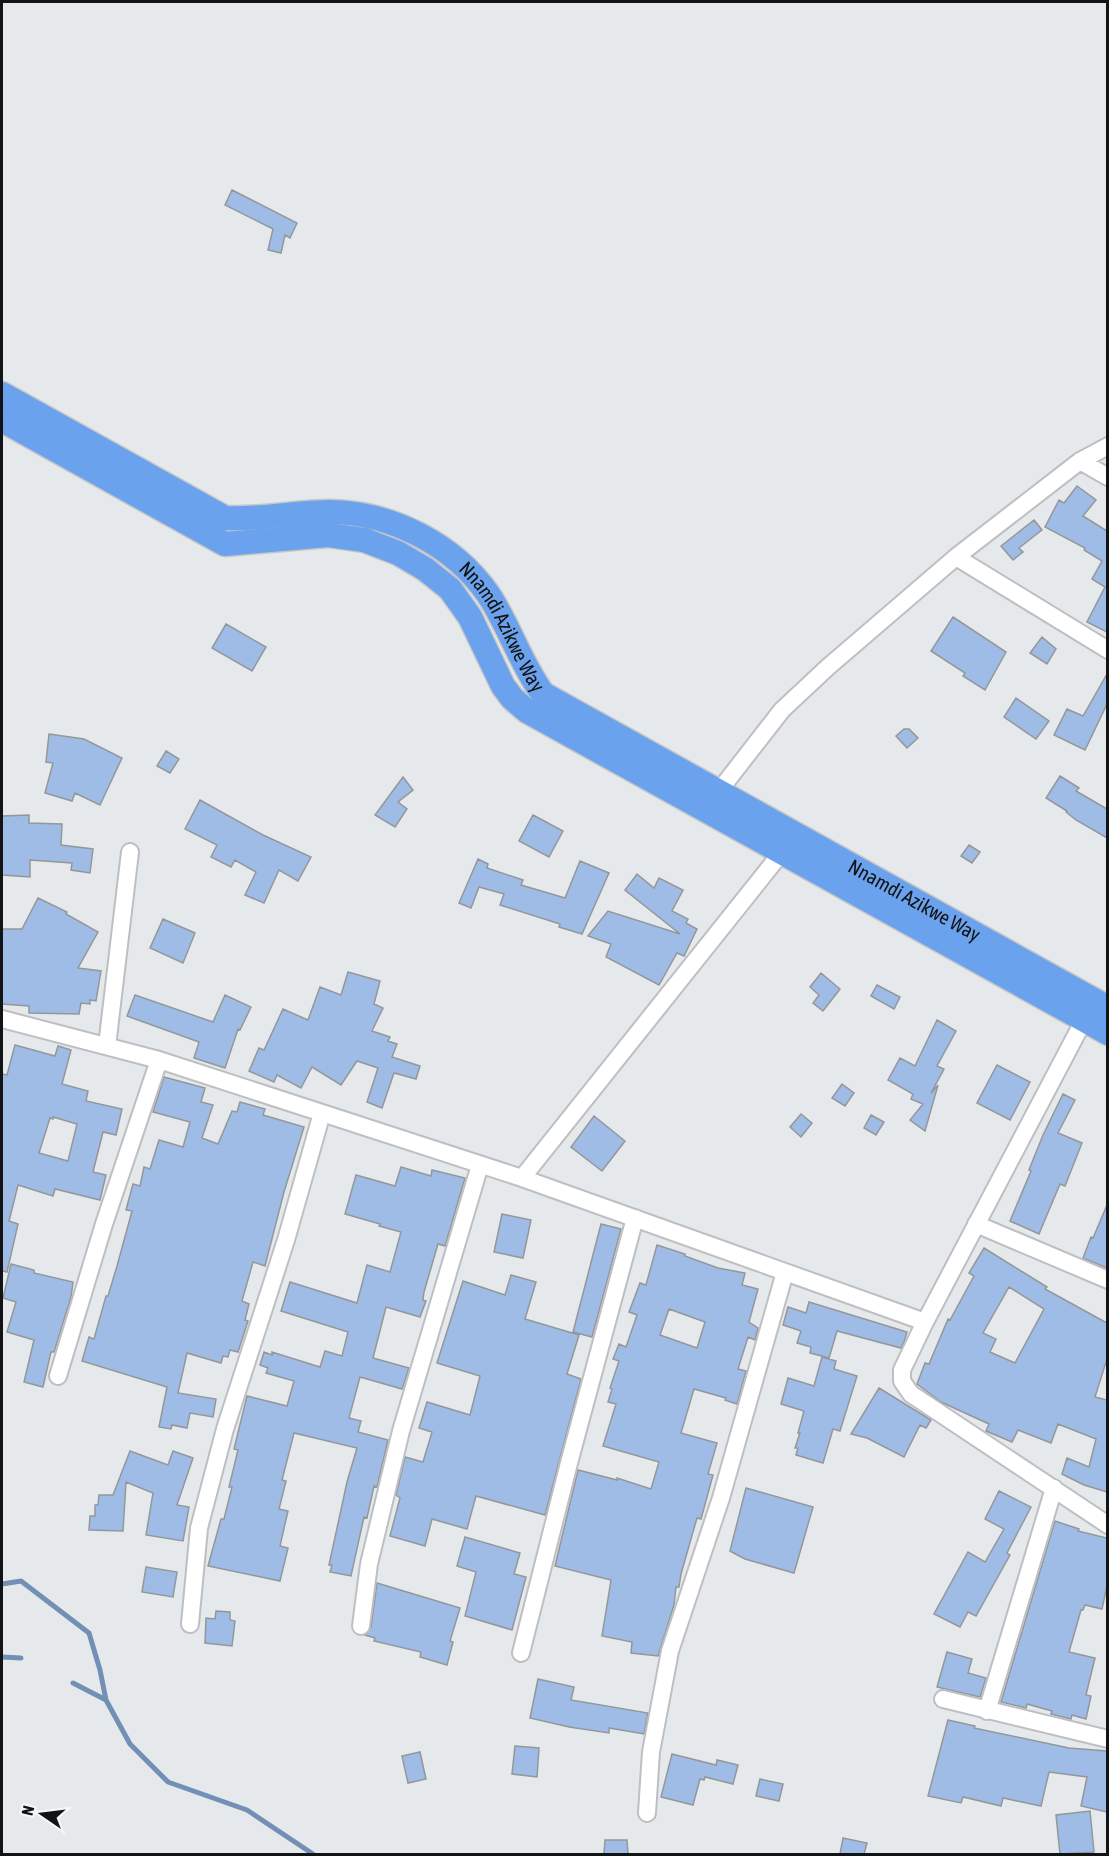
<svg xmlns="http://www.w3.org/2000/svg" width="1109" height="1856" font-family="'Asap Condensed',sans-serif">
<style>
.lines{fill:none;stroke-linecap:round;stroke-linejoin:round}
.stream{stroke:#728fb5;stroke-width:5}
.building{fill:#9ebce5;stroke:#94979a;stroke-width:1.5;fill-rule:evenodd}
.minor-casing{stroke:#bdbfc3;stroke-width:20}
.highway-casing{stroke:#c6c6c7;stroke-width:27}
.minor{stroke:#fff;stroke-width:16}
.highway{stroke:#6aa2ee;stroke-width:24}
.labels{text-anchor:middle;stroke-width:6;stroke-linejoin:round;paint-order:stroke}
.street-label{font-size:20px;fill:#121314;stroke:#f3f6fa}
</style>
<rect width="100%" height="100%" fill="#e6e9ec"/>
<g class="lines">
<path class="stream" d="M2,1584L21,1581L89,1633L100,1670L106,1700
M2,1657L21,1658
M73,1683L106,1700L130,1744L168,1782L247,1810L313,1854"/>
</g>
<path class="building" d="M232,190L297,223L290,238L285,235L281,253L268,250L273,229L225,205Z
M1077,486L1096,500L1083,516L1107,531V632L1087,622L1105,587L1092,579L1102,561L1084,550L1085,548L1045,527L1059,500L1064,503Z
M1034,520L1042,530L1019,548L1023,552L1013,560L1001,546Z
M953,617L1006,652L985,690L963,676L965,673L931,651Z
M226,624L266,647L252,671L212,648Z
M1042,637L1056,649L1047,664L1030,653Z
M1107,674V704L1085,750L1054,735L1067,709L1083,716Z
M1016,698L1049,721L1036,739L1004,717Z
M904,729H909L918,738L907,748L896,736Z
M49,734L84,739L122,758L100,805L75,793L72,801L45,793L53,763L46,762Z
M166,751L179,759L170,773L157,766Z
M1060,776L1079,788L1076,791L1107,809V838L1076,820L1066,812L1067,811L1046,798Z
M403,777L413,790L398,802L407,809L395,827L375,815Z
M200,800L263,835L311,857L298,881L279,870L264,903L245,895L256,872L235,860L231,867L211,857L217,845L185,829Z
M29,815V823L62,824L61,845L93,849L90,873L71,870L72,863L30,860V877L2,875V816Z
M533,815L563,831L549,857L519,841Z
M969,845L980,852L972,863L961,856Z
M478,859L488,864L487,868L523,880L521,885L565,898L580,861L609,873L582,934L559,927L560,924L500,905L504,894L479,887L471,908L459,903Z
M637,874L654,888L659,878L683,890L672,911L688,919L686,923L697,929L684,956L677,953L659,985L606,957L611,944L588,936L608,911L680,934L625,890Z
M38,898L67,912L66,914L98,932L78,968L101,971L96,1001L90,1000V1004L81,1003L79,1014L29,1013V1006L2,1004V929H22Z
M163,919L195,933L183,963L150,948Z
M348,972L380,981L374,1004L383,1008L372,1031L390,1037L388,1041L397,1044L392,1057L420,1066L416,1079L394,1073L382,1108L367,1102L378,1068L357,1061L341,1085L312,1067L301,1088L277,1075L274,1082L249,1071L259,1048L264,1050L283,1009L308,1020L320,987L341,995Z
M821,973L840,989L823,1011L813,1003L819,995L810,987Z
M877,985L900,997L894,1009L871,996Z
M135,995L213,1022L225,995L251,1007L240,1030L238,1029L225,1068L194,1058L199,1042L127,1016Z
M937,1020L956,1031L937,1066L944,1069L931,1093L938,1085L925,1131L910,1120L923,1104L911,1099L913,1094L888,1080L900,1058L915,1066Z
M15,1045L55,1056L58,1046L71,1050L62,1084L88,1091L86,1101L122,1109L116,1135L103,1132L93,1172L106,1175L100,1200L55,1189L53,1196L18,1185L9,1221L18,1224L7,1272L2,1271V1074L7,1075ZM53,1117L77,1124L68,1161L39,1153L50,1118L53,1119Z
M997,1065L1030,1082L1010,1120L977,1103Z
M164,1077L205,1088L201,1102L213,1105L202,1138L218,1144L232,1111L237,1112L240,1102L265,1109L263,1115L304,1127L284,1192L265,1266L253,1262L242,1301L249,1304L245,1320L248,1321L238,1352L230,1350L228,1357L223,1356L221,1363L187,1353L178,1393L216,1399L213,1417L190,1413L187,1428L172,1425L171,1429L159,1427L167,1387L82,1361L89,1337L94,1339L106,1296H108L117,1266L132,1211L126,1210L133,1184L140,1186L144,1167L150,1169L159,1140L183,1147L190,1122L153,1112Z
M842,1084L854,1093L845,1106L832,1098Z
M1063,1094L1075,1100L1058,1133L1082,1143L1065,1186L1060,1184L1039,1234L1010,1221L1031,1171L1029,1170L1043,1135Z
M801,1114L812,1123L801,1137L790,1127Z
M871,1115L884,1122L876,1135L864,1128Z
M594,1116L625,1141L602,1171L571,1147Z
M401,1167L431,1176L432,1170L465,1178L445,1246L438,1244L424,1292L423,1300L426,1301L420,1317L386,1307L373,1358L409,1368L402,1389L360,1377L349,1418L361,1421L358,1432L388,1440L377,1487L374,1486L367,1518L364,1517L351,1576L330,1572L332,1565H329L347,1482L357,1448L294,1433L282,1480L286,1481L279,1509L288,1511L280,1546L288,1548L280,1581L208,1566L221,1519H224L232,1487H229L238,1450L234,1449L247,1396L287,1406L294,1381L266,1373L268,1368L260,1365L264,1352L272,1355V1352L320,1367L325,1351L342,1356L348,1332L281,1311L290,1282L357,1303L367,1265L390,1272L401,1232L379,1226L380,1224L345,1214L356,1175L395,1186Z
M1107,1205V1268L1083,1258L1091,1237L1093,1238Z
M502,1214L531,1220L523,1258L494,1252Z
M601,1224L621,1229L592,1337L573,1332Z
M657,1245L685,1254V1256L718,1268L745,1273L742,1285L758,1289L749,1322L758,1328L755,1340L748,1337L738,1369L746,1371L737,1404L725,1400L726,1398L694,1389L681,1433L717,1443L708,1474L713,1475L701,1519L697,1518L681,1574L679,1587H676L674,1605L658,1656L631,1653L632,1642L602,1636L611,1580L555,1566L578,1470L617,1480V1478L651,1489L659,1462L603,1446L616,1404L608,1402L612,1389L610,1388L619,1361L613,1359L619,1344L626,1347L637,1315L629,1312L640,1283L646,1285ZM669,1309L705,1322L697,1348L660,1335Z
M984,1248L1047,1287L1045,1289L1107,1323V1359L1095,1397L1107,1400V1492L1084,1485L1062,1474L1067,1458L1089,1467L1096,1439L1058,1424L1051,1443L1018,1430L1012,1442L986,1431L989,1424L941,1402L917,1384L925,1363L929,1364L948,1319L950,1320L974,1276L969,1273ZM1009,1287L1044,1309L1015,1363L990,1352L996,1339L983,1333Z
M11,1264L34,1270V1273L73,1282L71,1297L54,1352H51L43,1387L24,1382L34,1340L7,1332L16,1302L3,1298Z
M511,1275L536,1282L525,1319L579,1335L567,1374L581,1379L545,1515L476,1496L467,1529L432,1519L425,1546L390,1536L400,1498L396,1495L405,1457L423,1462L432,1432L419,1428L427,1402L470,1415L480,1376L437,1363L463,1281L505,1295Z
M809,1302L907,1332L904,1342L901,1348L837,1331L829,1358L810,1353L811,1347L797,1343L801,1331L783,1325L788,1307L806,1313Z
M822,1357L836,1361L834,1369L857,1376L840,1431L833,1429L823,1463L796,1455L798,1448H795L800,1433H798L804,1411L781,1404L788,1378L814,1386Z
M879,1388L931,1420L926,1428L920,1425L904,1457L867,1438L851,1434Z
M130,1451L168,1465L173,1451L193,1458L177,1505L189,1507L183,1541L146,1535L153,1493L126,1482L123,1531L89,1530L90,1516H95V1505H98L99,1495H113Z
M746,1488L813,1507L794,1573L745,1559L730,1551Z
M999,1491L1031,1507L1007,1553L1010,1555L976,1616L968,1612L960,1627L934,1614L968,1552L985,1562L1004,1529L985,1519Z
M1055,1521L1079,1529L1078,1531L1107,1538V1586L1102,1609L1085,1605L1083,1610H1081L1069,1652L1095,1658L1086,1695L1091,1696L1086,1719L1072,1715L1071,1719L1051,1714L1052,1711L1027,1704L1026,1708L1001,1702Z
M465,1537L520,1553L514,1574L526,1577L512,1630L465,1616L476,1572L457,1566Z
M146,1567L177,1572L173,1597L142,1592Z
M377,1583L460,1608L450,1641L453,1642L447,1665L420,1657L421,1652L374,1641L375,1638L365,1635L371,1627Z
M216,1611L230,1612V1620L235,1621L232,1646L205,1643L206,1618L215,1619Z
M947,1652L972,1659L968,1673L986,1678L980,1697L937,1687Z
M538,1679L574,1687L571,1700L648,1713L644,1734L609,1728V1733L569,1727L530,1718Z
M948,1720L975,1726L974,1728L1069,1748L1107,1751V1812L1081,1806L1087,1777L1049,1772L1041,1806L1003,1798L1001,1806L963,1797L961,1803L928,1796Z
M515,1746L539,1748L537,1777L512,1774Z
M420,1752L426,1779L408,1783L402,1756Z
M672,1754L716,1765L717,1760L738,1765L733,1784L705,1777L704,1780L700,1779L693,1805L661,1797Z
M760,1779L783,1784L779,1801L756,1796Z
M1090,1811L1094,1852L1060,1854L1056,1815Z
M843,1838L867,1843L864,1854H840Z
M605,1840H627L628,1854H604Z"/>
<g class="lines">
<defs>
<path id="minor" d="M1080,461L1108,477
M956,557L1108,650
M719,791L782,710L828,667L956,557L1080,461L1108,446
M2,1019L159,1060L522,1178L925,1322
M1084,1020L925,1322L902,1370V1381L911,1394L1108,1525
M107,1046L130,852
M522,1178L782,852
M976,1224L1108,1280
M58,1376L104,1224L159,1060
M190,1624L199,1528L225,1429L286,1240L322,1113
M361,1626L369,1564L401,1431L480,1165
M521,1653L569,1463L635,1218
M943,1699L1108,1739
M987,1711L1054,1488
M647,1813L651,1752L670,1651L721,1498L785,1272"/>
<g id="highway">
<path id="s1" d="M2,394L225,518C261,520 295,512 331,512C391,513 453,544 488,594C509,625 520,663 543,694L1108,1008"/>
<path d="M2,420L225,544L328,535L364,540L398,553L425,569L450,589L470,617L503,686L512,698L527,711L1108,1033"/>
</g>
</defs>
<use href="#minor" class="minor-casing"/>
<use href="#highway" class="highway-casing"/>
<use href="#minor" class="minor"/>
<use href="#highway" class="highway"/>
</g>
<g class="labels">
<g class="street-label">
<text dy="7" stroke="none"><textPath href="#s1" startOffset="580">Nnamdi Azikwe Way</textPath></text>
<text dy="7" stroke="none"><textPath href="#s1" startOffset="1084">Nnamdi Azikwe Way</textPath></text>
</g>
</g>
<rect width="1109" height="1856" fill="none" stroke="#121314" stroke-width="6"/>
<g transform="translate(42 1814) rotate(284)" stroke="#f3f6fa" stroke-width="4.5" paint-order="stroke">
<path d="M0-4.5L10 22L0 15L-10 22Z" fill="#121314"/>
<text y="-9" font-size="16" font-weight="bold" text-anchor="middle" fill="#121314">N</text>
</g>
</svg>
